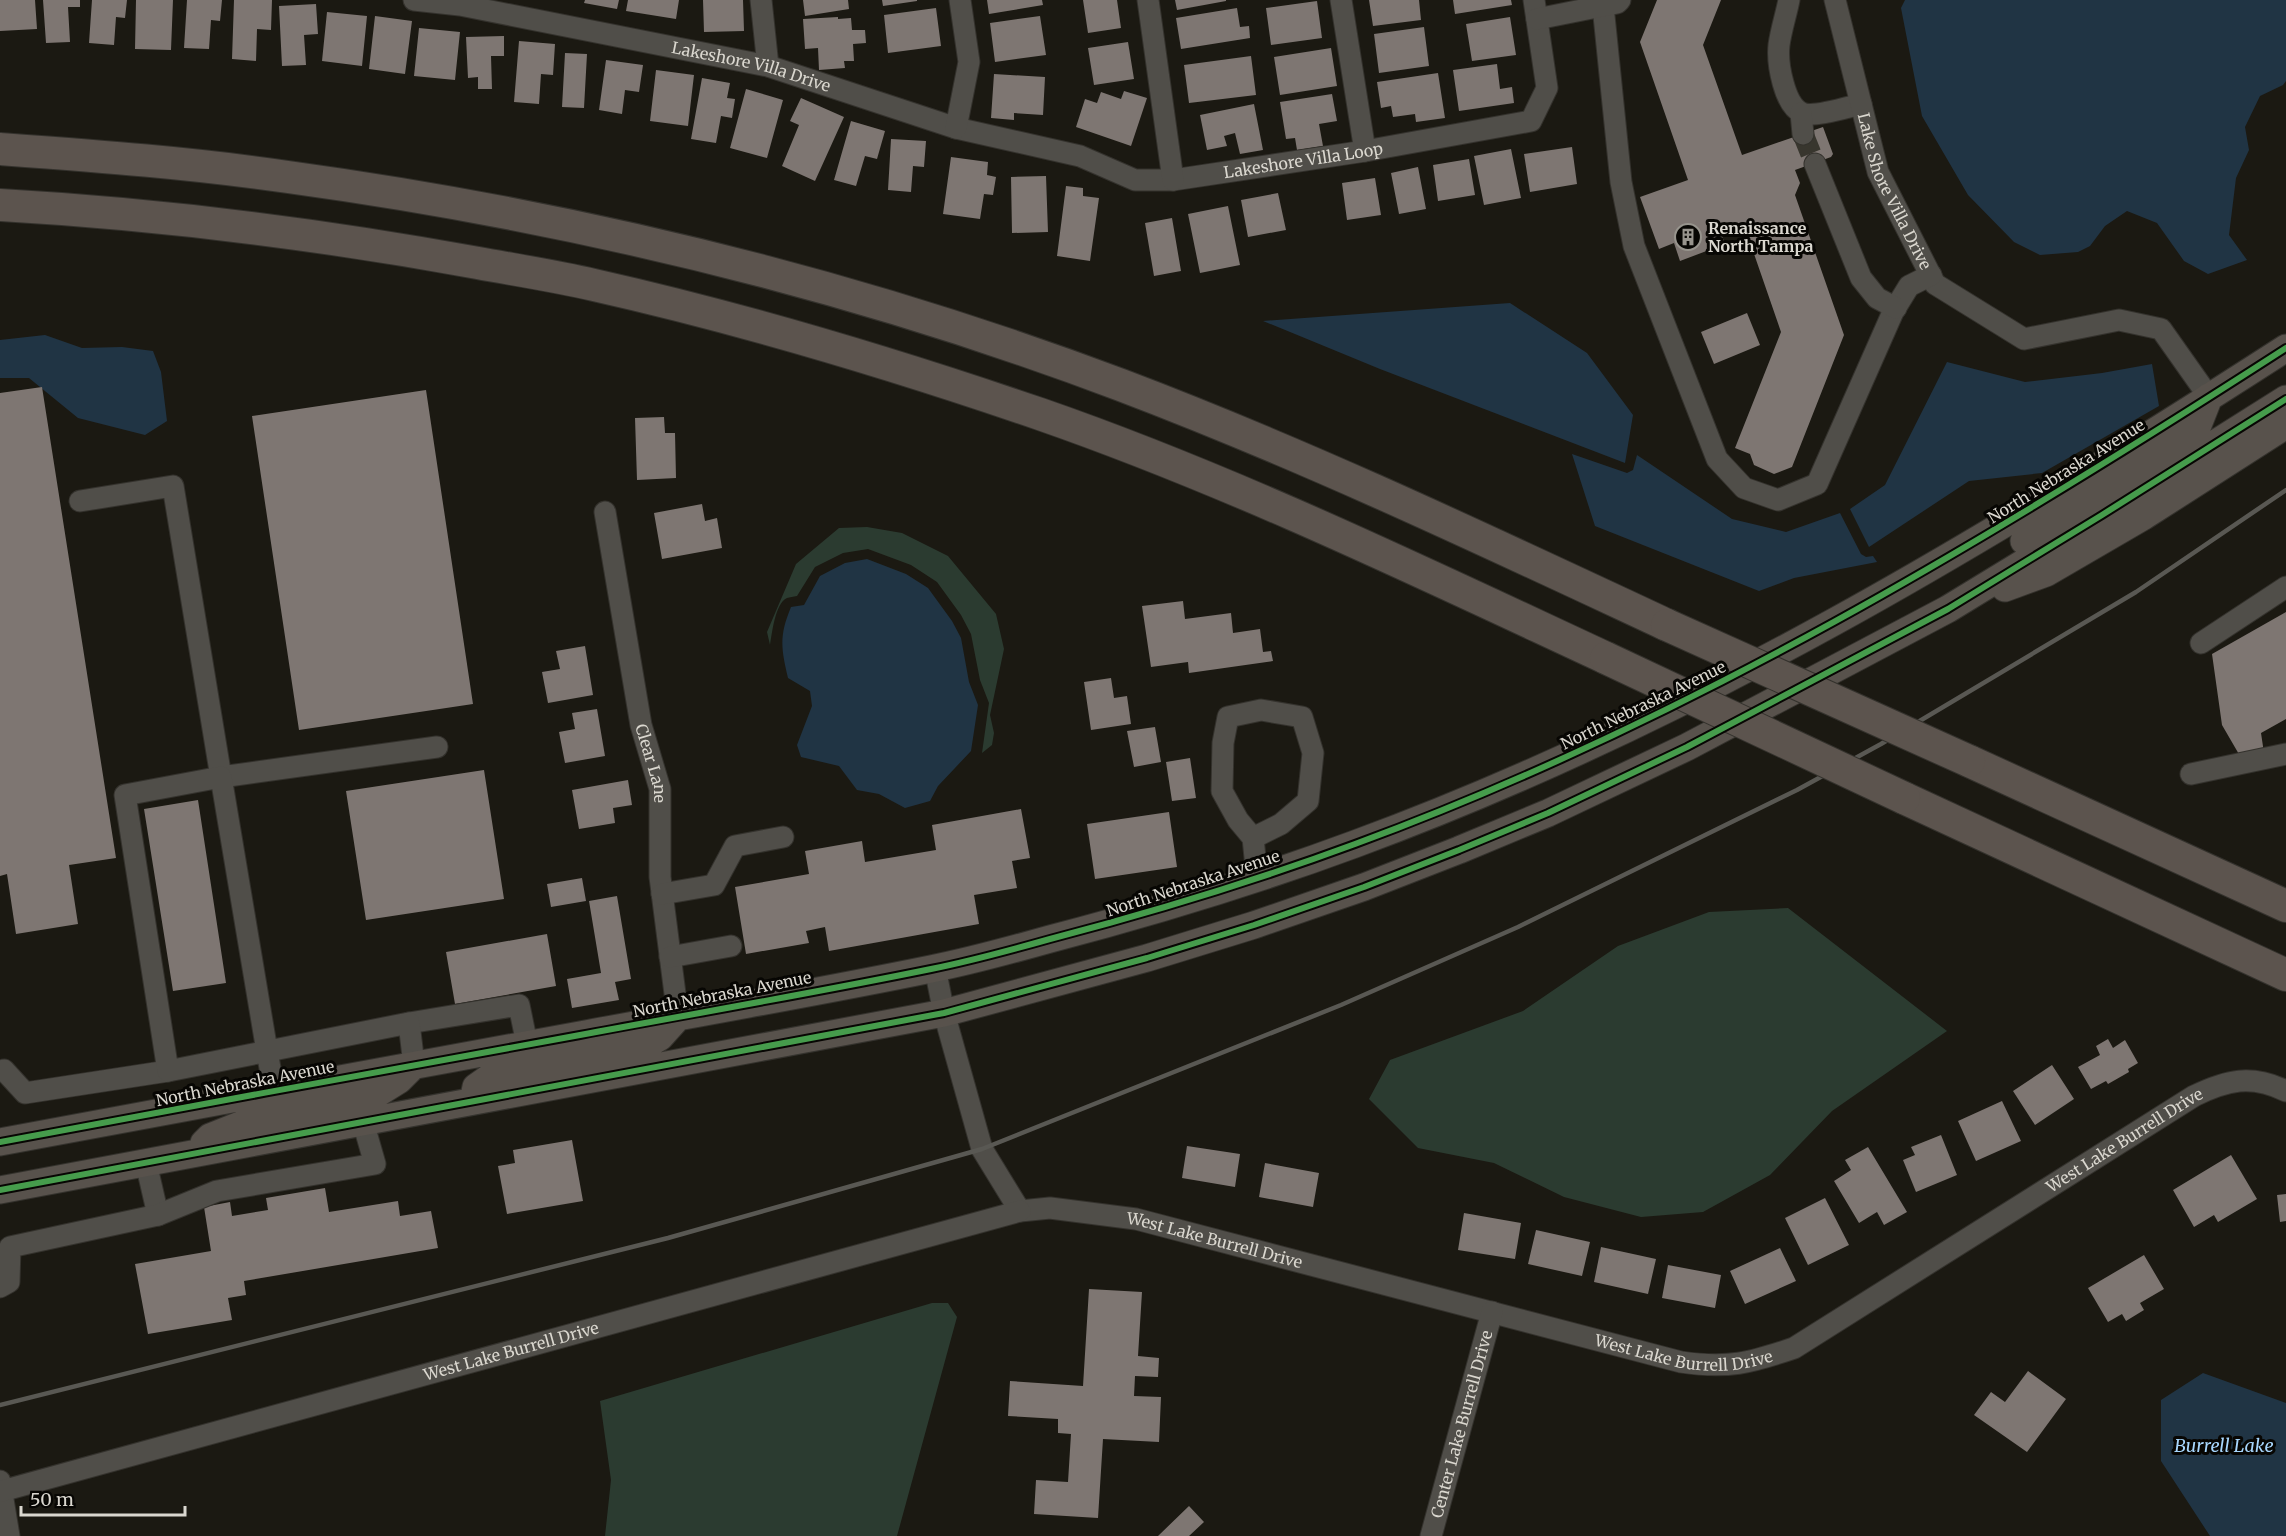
<svg xmlns="http://www.w3.org/2000/svg" width="2286" height="1536" font-family="Merriweather,serif">
<style>
.green{fill:#2b3b30}
.water{fill:#203444}
.building{fill:#7e7672}
.lines{fill:none;stroke-linecap:round;stroke-linejoin:round}
.minor-tunnel{stroke:#38362e;stroke-width:21;stroke-dasharray:21 10;stroke-linecap:butt}
.minor-casing{stroke:#34322d;stroke-width:23}
.major-casing{stroke:#34322d;stroke-width:29}
.highway-casing{stroke:#34322d;stroke-width:34}
.minor{stroke:#504e49;stroke-width:21}
.major{stroke:#58524c;stroke-width:27}
.highway{stroke:#5c544e;stroke-width:32}
.rail{stroke:#595853;stroke-width:4.5}
.highway-bridge-casing{stroke:#34322d;stroke-width:34;stroke-linecap:butt}
.highway-bridge{stroke:#5c544e;stroke-width:32}
.cycleway-casing{stroke:#070603;stroke-width:10}
.cycleway{stroke:#469c4c;stroke-width:6}
.labels{text-anchor:middle;stroke-width:6;stroke-linejoin:round;paint-order:stroke}
.street-label{font-size:16px;fill:#dad7cf;stroke:#070603}
.poi-label{font-size:16px;font-weight:bold;fill:#dad7cf;stroke:#070603;text-anchor:start}
.water-label{font-size:18px;font-style:italic;fill:#a7d6fd;stroke:#070603}
</style>
<rect width="100%" height="100%" fill="#1b1912"/>
<path class="green" d="M867,527L902,533L948,556L996,614L1004,649L990,715L994,733L992,745L982,753L989,703L980,680L971,634L961,615L937,582L911,565L868,549L843,553L815,567L797,596C793,597 790,597 787,598C775,603 772,634 770,645L767,632L796,564L839,528Z
M1788,908L1947,1031L1832,1111L1770,1175L1703,1212L1641,1217L1564,1197L1494,1163L1418,1148L1369,1099L1390,1060L1523,1011L1618,946L1709,912Z
M932,1303H948L957,1317L897,1536H605L611,1480L600,1401Z"/>
<path class="water" d="M1905,0H2286V81L2283,85L2260,96L2245,127L2249,150L2236,178L2229,235L2247,260L2208,274L2184,261L2157,223L2127,211L2105,226L2090,246L2078,252L2040,255L2014,242L1968,195L1922,116L1901,8Z
M1510,303L1587,353L1633,415L1625,463L1380,369L1263,321Z
M45,335L82,348L122,347L153,351L161,372L167,421L145,435L78,418L29,378H0V340Z
M1947,362L2025,382L2102,373L2152,364L2159,406L2042,473L1969,481L1869,547L1850,509L1885,485Z
M1572,454L1627,473L1633,470L1637,455L1732,519L1786,532L1840,513L1861,554L1866,557L1873,556L1877,562L1794,578L1759,591L1595,526Z
M867,559L906,574L928,588L952,621L961,638L969,682L978,705L971,751L938,786L930,801L905,808L879,794L857,790L839,766L801,757L797,745L812,706L810,691L788,678C781,648 779,636 791,607L804,605L820,576L845,563Z
M2203,1373L2286,1403V1536H2210L2161,1461V1400Z"/>
<path class="building" d="M0,0H35L37,29L0,31Z
M43,0H80V7H68L70,42L46,43Z
M92,0H127L125,18L116,17L114,45L89,43Z
M136,0H173L171,50L135,49Z
M187,0H222L220,21L211,20L209,49L184,48Z
M234,0H272L271,30L257,29L256,61L232,59Z
M585,0H619L617,9L584,3Z
M628,0H679L676,19L626,11Z
M703,0H743L744,31L704,32Z
M803,0H848L849,9L805,16Z
M882,0H917V1L883,6Z
M987,0H1042L1043,5L989,14Z
M1083,0H1117L1121,28L1088,33Z
M1175,0H1226V1L1177,10Z
M1369,0H1419L1421,20L1373,26Z
M1453,0H1511L1512,5L1455,14Z
M1657,0H1721L1703,45L1742,155L1823,127L1833,154L1831,157L1795,170L1800,183L1795,195L1844,335L1792,467L1774,474L1754,465L1750,454L1735,448L1781,332L1743,222L1720,230L1725,244L1680,261L1674,243L1659,249L1640,197L1688,180L1640,42Z
M1317,1L1322,38L1271,45L1266,8Z
M316,4L318,34L304,35L306,65L282,66L279,6Z
M936,8L941,46L888,53L884,15Z
M1237,8L1240,27L1249,26L1250,38L1181,49L1176,18Z
M327,12L367,16L362,66L322,61Z
M375,16L412,21L405,74L369,69Z
M1040,16L1046,55L995,62L990,23Z
M838,17V19L851,18L852,30H865L866,43L853,44L854,61H844L845,68L819,70L818,48L805,49L803,19Z
M1510,17L1516,55L1472,61L1466,24Z
M1424,27L1429,66L1379,73L1374,34Z
M419,28L460,32L455,80L414,76Z
M504,36V56H491L492,89H478V77L468,78L466,37Z
M519,41L555,44L553,75L541,74L539,104L514,102Z
M1128,42L1134,79L1094,85L1088,48Z
M1331,48L1337,86L1280,95L1274,57Z
M565,53L587,54L584,108L562,107Z
M1251,56L1256,95L1189,103L1184,65Z
M606,60L643,65L639,92L625,90L622,114L599,110Z
M1497,64L1500,89L1512,87L1514,103L1459,111L1453,70Z
M656,70L694,75L688,126L650,121Z
M1438,73L1445,118L1416,122L1415,114L1393,117L1391,106L1381,108L1377,82Z
M994,74L1045,77L1043,115L1014,113V120L991,118Z
M702,78L730,83L727,98L735,99L732,118L721,116L716,143L691,139Z
M746,89L783,100L767,158L730,148Z
M1124,91L1147,98L1131,146L1076,127L1085,99L1097,103L1101,92L1121,99Z
M1332,94L1337,121L1319,124L1323,146L1297,150L1295,138L1286,139L1280,102Z
M801,98L844,117L815,181L782,166L799,125L790,121Z
M1254,104L1263,150L1240,154L1235,133L1224,136L1227,146L1207,150L1200,115Z
M851,121L885,131L877,159L865,156L856,186L834,180Z
M891,139L926,141L924,167L913,166L911,192L888,190Z
M1572,147L1577,184L1530,192L1524,154Z
M1511,149L1521,198L1484,205L1474,156Z
M951,157L988,162L987,175L996,177L993,195L984,194L980,219L943,214Z
M1469,159L1475,195L1438,201L1433,165Z
M1418,167L1426,209L1399,214L1391,173Z
M1046,176L1048,232L1012,233L1011,177Z
M1375,178L1381,215L1347,220L1342,183Z
M1066,186L1083,188V196L1099,198L1090,261L1057,256Z
M1278,193L1286,230L1248,237L1241,200Z
M1228,206L1240,265L1200,273L1188,214Z
M1172,218L1181,271L1154,276L1145,223Z
M1747,313L1760,345L1714,364L1701,332Z
M42,387L116,858L69,865L78,924L16,934L7,874L0,876V393Z
M426,390L473,704L299,730L252,416Z
M664,417L665,433H675L676,478L637,480L635,418Z
M702,504L705,521L717,518L722,548L662,559L654,513Z
M1183,601L1185,619L1231,613L1233,633L1260,629L1263,652L1271,651L1273,661L1189,673L1188,662L1151,667L1142,606Z
M2286,612V719L2261,733L2264,753L2240,756L2222,725L2212,654Z
M585,646L593,695L548,703L542,672L560,669L556,651Z
M1111,678L1114,698L1127,696L1131,724L1091,730L1084,682Z
M597,709L605,756L565,763L559,732L575,729L572,713Z
M1155,727L1161,762L1134,767L1127,731Z
M1190,758L1196,798L1172,801L1166,762Z
M484,770L504,899L366,920L346,791Z
M628,780L632,805L613,808L615,823L579,829L572,790Z
M198,800L226,983L173,991L144,809Z
M1021,809L1030,858L1012,861L1017,888L974,895L979,924L829,951L825,927L806,931L809,943L746,954L735,887L809,874L805,851L862,841L865,862L936,850L932,825Z
M1169,812L1177,867L1095,879L1087,824Z
M582,878L586,901L551,907L547,884Z
M617,896L631,979L615,982L619,1000L572,1008L567,979L601,973L589,901Z
M547,934L556,986L455,1004L446,952Z
M2108,1039L2113,1048L2125,1040L2138,1063L2128,1069L2129,1072L2108,1084L2106,1081L2091,1089L2078,1067L2100,1055L2096,1046Z
M2052,1065L2074,1099L2035,1125L2013,1091Z
M2002,1101L2021,1141L1976,1161L1958,1121Z
M1941,1135L1957,1175L1916,1192L1903,1160L1915,1155L1911,1147Z
M572,1140L583,1201L507,1214L498,1166L515,1163L513,1150Z
M1187,1146L1240,1154L1235,1187L1182,1178Z
M1868,1147L1907,1212L1884,1225L1877,1212L1859,1223L1834,1181L1851,1170L1845,1160Z
M2231,1155L2257,1199L2218,1222L2214,1215L2194,1227L2173,1190Z
M1265,1163L1319,1173L1313,1207L1259,1197Z
M325,1188L329,1212L398,1201L400,1216L431,1211L438,1248L244,1281L246,1295L228,1298L232,1320L148,1334L135,1264L211,1251L204,1207L230,1202L232,1216L268,1210L266,1198Z
M2286,1194V1221L2280,1222L2277,1195Z
M1825,1198L1849,1245L1808,1265L1785,1218Z
M1464,1213L1521,1223L1515,1259L1458,1250Z
M1536,1230L1590,1242L1582,1276L1528,1264Z
M1601,1247L1656,1259L1648,1294L1594,1282Z
M1780,1248L1796,1281L1745,1304L1730,1271Z
M2144,1255L2164,1289L2140,1303L2144,1310L2126,1321L2122,1314L2108,1322L2088,1288Z
M1668,1265L1721,1275L1715,1308L1662,1298Z
M1089,1289L1142,1292L1138,1356L1159,1358L1158,1377L1135,1376L1134,1396L1161,1397L1159,1442L1103,1439L1098,1518L1034,1514L1036,1480L1068,1482L1071,1434L1058,1433V1419L1008,1416L1010,1381L1083,1386Z
M2028,1371L2066,1399L2027,1452L1974,1415L1991,1392L2005,1402Z
M1189,1506L1204,1522L1189,1536H1158Z"/>
<g class="lines">
<path class="minor-tunnel" d="M1803,134L1815,164"/>
<defs>
<g id="minor">
<path id="s1" d="M414,0L460,5L768,66L956,128L1080,156L1135,180H1173L1365,151L1531,121L1547,88L1534,0"/>
<path d="M761,0L768,66"/>
<path d="M1148,0L1173,180"/>
<path d="M1341,0L1365,151"/>
<path d="M1789,0C1786,15 1781,30 1779,45C1777,63 1784,105 1802,113C1813,118 1848,107 1861,104"/>
<path id="s2" d="M1835,0L1878,172L1935,284L2024,339L2119,320L2161,329L2209,397"/>
<path d="M1603,6L1621,182L1634,246L1717,459L1744,488L1778,500L1817,484L1893,312L1909,286L1931,275"/>
<path d="M1537,19L1617,3L1620,0"/>
<path d="M1801,113L1803,134"/>
<path d="M956,128L969,62L960,0"/>
<path d="M1815,164L1861,278L1877,298L1896,308"/>
<path d="M80,501L173,486L221,777L437,747"/>
<path id="s3" d="M605,512L641,725L660,789V877L678,1017"/>
<path d="M2201,643L2286,587"/>
<path d="M2191,774L2286,754"/>
<path d="M1253,838L1281,824L1308,801L1313,753L1302,717L1261,710L1228,717L1223,743L1222,791L1238,820L1253,838L1257,877"/>
<path d="M662,894L714,885L735,846L783,837"/>
<path d="M670,957L731,946"/>
<path id="s4" d="M935,968L944,1013L982,1149L1020,1211L1050,1208L1136,1219L1681,1362C1728,1369 1750,1363 1794,1348L2194,1096C2227,1080 2251,1074 2286,1091"/>
<path d="M409,1023L519,1005L527,1044"/>
<path d="M0,1071L4,1070L25,1093L168,1071"/>
<path d="M274,1091L267,1051L221,777L125,795L168,1071L409,1023L414,1065"/>
<path d="M146,1163L158,1215"/>
<path d="M0,1287L9,1282L10,1247L158,1215L217,1191L375,1164L363,1122"/>
<path d="M0,1481L9,1536"/>
<path id="s5" d="M2,1491L1020,1211"/>
<path id="s6" d="M1431,1536L1492,1312"/>
</g>
<path id="major" d="M2024,541L2187,437L2198,425L2209,397
M2005,588L2046,573L2144,516L2286,425
M473,1101L476,1087L493,1075L534,1068L648,1044L660,1037L678,1017
M0,1142C193,1106 387,1070 580,1035C697,1013 814,993 931,969C971,961 1011,950 1050,939C1153,912 1255,881 1355,844C1687,722 1990,539 2286,348
M204,1143L210,1137L245,1123L375,1095L399,1080L412,1067
M0,1190L944,1013L1147,958L1254,925L1364,887L1459,850L1548,813L1687,747L1948,609L2102,515L2286,399"/>
<path id="highway" d="M0,149C96,156 193,163 288,177C572,216 853,284 1121,385C1306,455 1487,541 1667,625
M0,205C160,214 320,234 478,263C516,270 556,276 594,285C745,319 894,364 1040,414C1233,481 1421,572 1606,658
M1969,761L2286,906
M1904,798L2286,975"/>
</defs>
<use href="#minor" class="minor-casing"/>
<use href="#major" class="major-casing"/>
<use href="#highway" class="highway-casing"/>
<use href="#minor" class="minor"/>
<use href="#major" class="major"/>
<use href="#highway" class="highway"/>
<path class="rail" d="M0,1405L668,1238L982,1149L1341,1005L1518,927L1797,790L1881,744L2136,592L2286,490"/>
<defs>
<path id="highway-bridge" d="M1667,625L1969,761
M1606,658L1904,798"/>
</defs>
<use href="#highway-bridge" class="highway-bridge-casing"/>
<use href="#highway-bridge" class="highway-bridge"/>
<defs>
<path id="cycleway" d="M0,1142C193,1106 387,1070 580,1035C697,1013 814,993 931,969C971,961 1011,950 1050,939C1153,912 1255,881 1355,844C1687,722 1990,539 2286,348
M0,1190L944,1013L1147,958L1254,925L1364,887L1459,850L1548,813L1687,747L1948,609L2102,515L2286,399"/>
</defs>
<use href="#cycleway" class="cycleway-casing"/>
<use href="#cycleway" class="cycleway"/>
</g>
<defs>
<symbol id="building-ring" viewBox="-11 -11 22 22"><circle r="9.5" fill="#070603" stroke="#97948d" stroke-width="1.5"/><path d="M-4-6H4V6H1V3H-1V6H-4ZM-2.5-4.3h1.7v1.8h-1.7ZM.8-4.3h1.7v1.8H.8ZM-2.5-1h1.7V.8h-1.7ZM.8-1h1.7V.8H.8Z" fill="#97948d"/></symbol>
</defs>
<g fill-rule="evenodd">
<use href="#building-ring" x="1673" y="222" width="30" height="30"/>
</g>
<g class="labels">
<g class="street-label">
<text dy="6" stroke="none"><textPath href="#s1" startOffset="344">Lakeshore Villa Drive</textPath></text>
<text dy="6" stroke="none"><textPath href="#s1" startOffset="915">Lakeshore Villa Loop</textPath></text>
<text dy="6" stroke="none"><textPath href="#s2" startOffset="201">Lake Shore Villa Drive</textPath></text>
<text transform="translate(2066 471) rotate(-32)" y="6">North Nebraska Avenue</text>
<text transform="translate(1643 705) rotate(-26)" y="6">North Nebraska Avenue</text>
<text dy="6" stroke="none"><textPath href="#s3" startOffset="256">Clear Lane</textPath></text>
<text transform="translate(1193 883) rotate(-18)" y="6">North Nebraska Avenue</text>
<text transform="translate(722 994) rotate(-11)" y="6">North Nebraska Avenue</text>
<text transform="translate(245 1083) rotate(-11)" y="6">North Nebraska Avenue</text>
<text dy="6" stroke="none"><textPath href="#s4" startOffset="1446">West Lake Burrell Drive</textPath></text>
<text dy="6" stroke="none"><textPath href="#s4" startOffset="458">West Lake Burrell Drive</textPath></text>
<text dy="6" stroke="none"><textPath href="#s4" startOffset="942">West Lake Burrell Drive</textPath></text>
<text dy="6" stroke="none"><textPath href="#s5" startOffset="528">West Lake Burrell Drive</textPath></text>
<text dy="6" stroke="none"><textPath href="#s6" startOffset="116">Center Lake Burrell Drive</textPath></text>
</g>
<g class="poi-label">
<text x="1708" y="234">Renaissance<tspan x="1708" dy="18">North Tampa</tspan></text>
</g>
<g class="water-label">
<text x="2224" y="1452">Burrell Lake</text>
</g>
</g>
<path d="M21 1506v9h164v-9" fill="none" stroke="#dad7cf" stroke-width="3"/>
<text x="30" y="1506" font-size="18" fill="#dad7cf" stroke="#070603" stroke-width="4.5" paint-order="stroke">50 m</text>
</svg>
